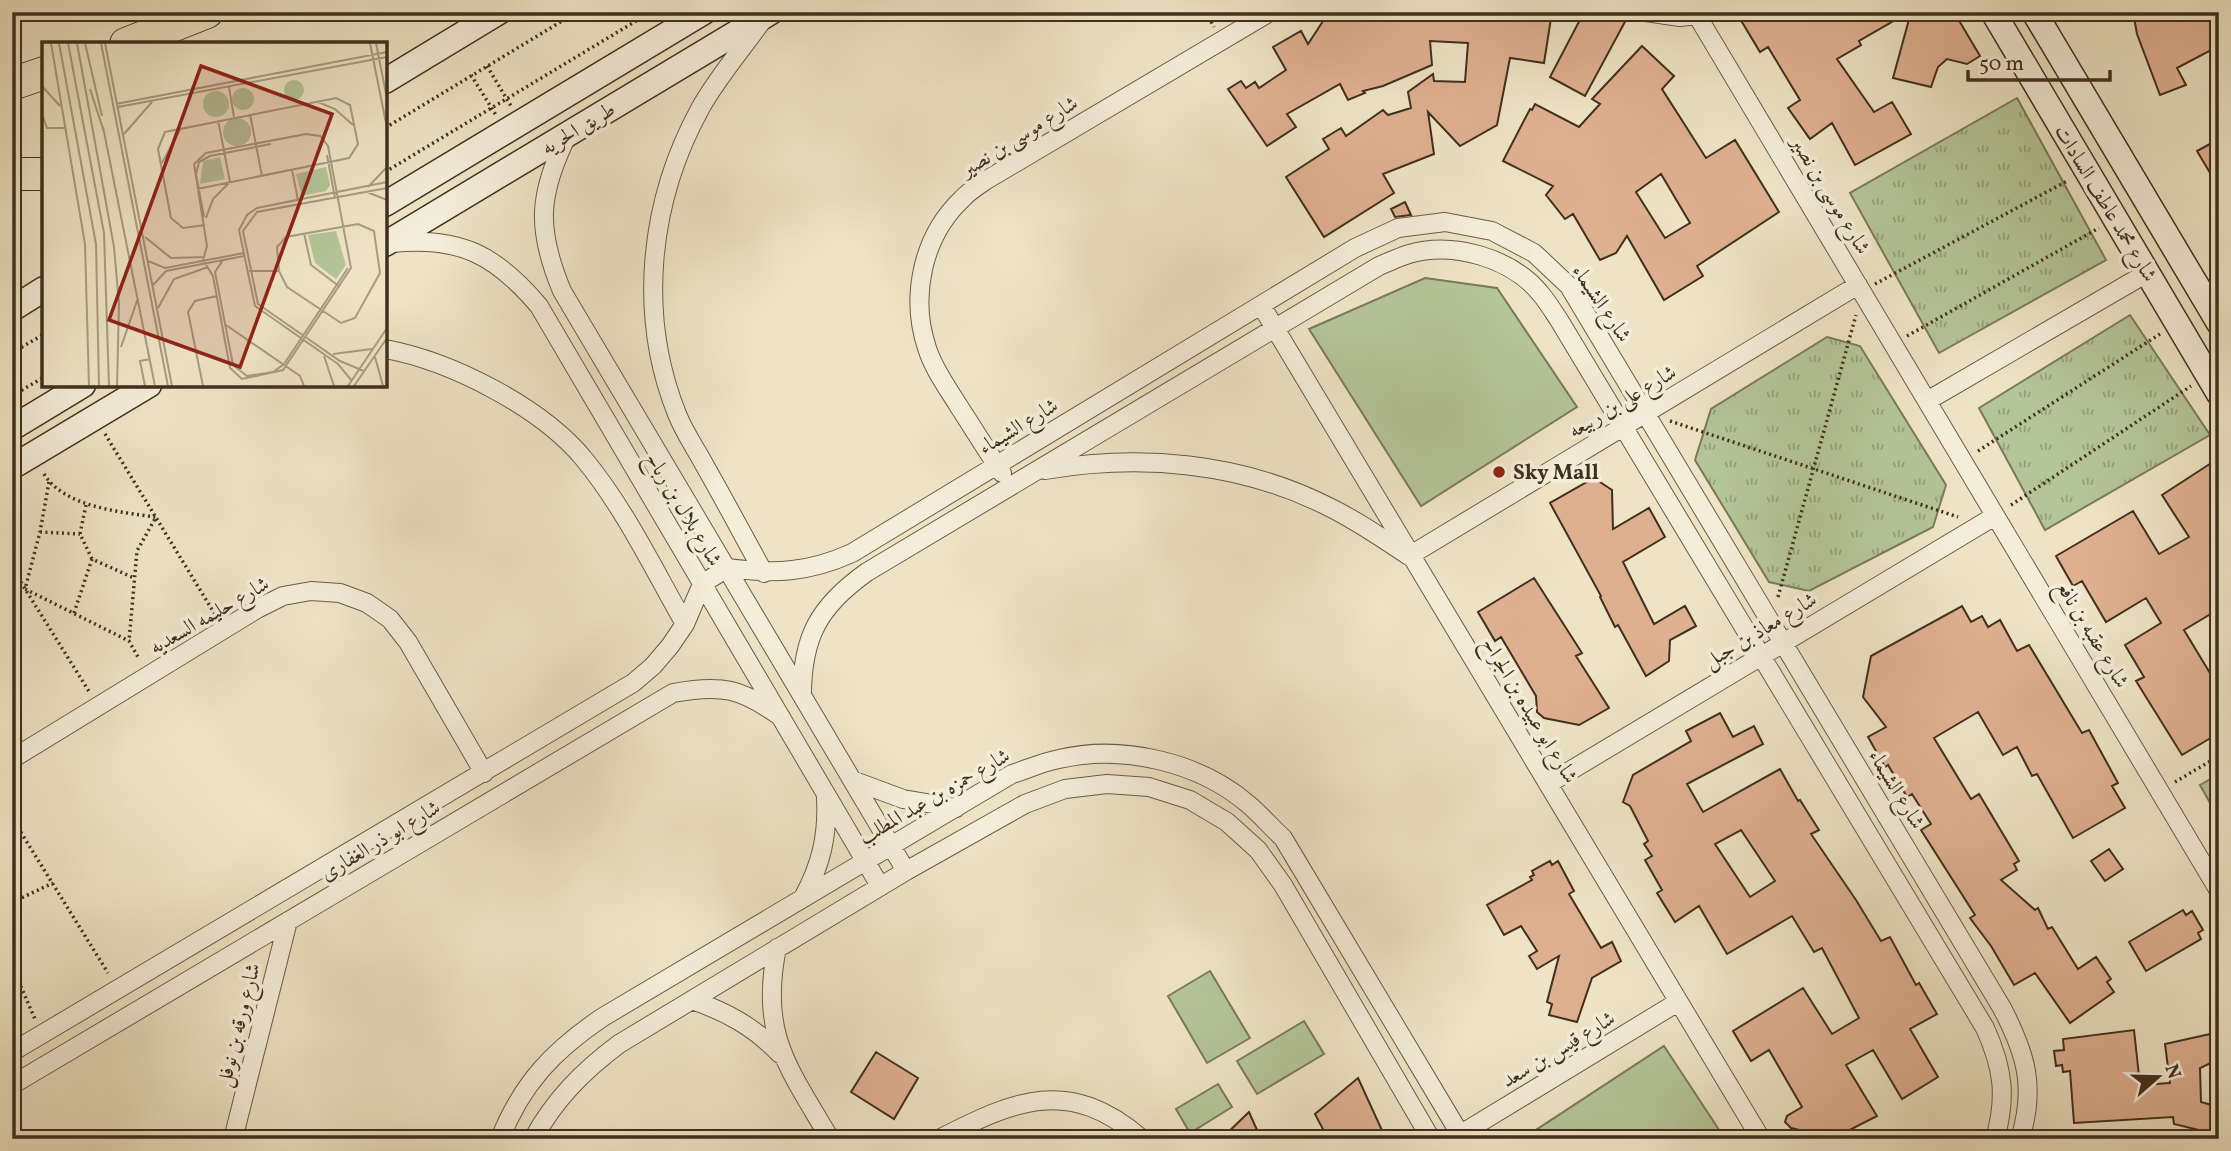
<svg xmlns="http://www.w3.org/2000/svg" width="2231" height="1151" font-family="Vollkorn,Amiri,serif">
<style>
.green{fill:#b4c598;stroke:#7a7a5b;stroke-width:2}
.park{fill:url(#park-tufts);stroke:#7a7a5b;stroke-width:2}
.building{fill:#dfb090;stroke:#402f1e;stroke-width:2;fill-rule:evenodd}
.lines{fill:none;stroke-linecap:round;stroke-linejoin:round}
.street-casing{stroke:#6c5c48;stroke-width:20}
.secondary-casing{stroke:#402f1e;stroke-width:27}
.highway-casing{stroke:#402f1e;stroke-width:34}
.path{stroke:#402f1e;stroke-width:3.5;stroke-dasharray:2 3.5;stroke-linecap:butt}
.street{stroke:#f4edd9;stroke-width:18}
.secondary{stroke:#f4edd9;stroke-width:24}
.highway{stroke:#eee4c5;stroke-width:32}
.poi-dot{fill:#8f2418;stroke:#f4edd9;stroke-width:2.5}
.labels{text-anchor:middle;stroke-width:7;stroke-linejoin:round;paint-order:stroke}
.street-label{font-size:21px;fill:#402f1e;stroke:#f4edd9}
.poi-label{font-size:21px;font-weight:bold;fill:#402f1e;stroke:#f4edd9;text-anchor:start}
.inset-road{fill:none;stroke:#a89c82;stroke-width:2}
.view{fill:#8f2418;fill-opacity:0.15;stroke:#8f2418;stroke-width:3.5}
.inset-edge{fill:none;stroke:#402f1e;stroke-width:3.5}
</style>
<defs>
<pattern id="park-tufts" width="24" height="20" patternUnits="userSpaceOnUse" patternTransform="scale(1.75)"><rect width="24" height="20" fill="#b4c598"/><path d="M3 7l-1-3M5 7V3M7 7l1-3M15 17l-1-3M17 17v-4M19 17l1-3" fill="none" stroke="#94a07b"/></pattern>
</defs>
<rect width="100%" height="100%" fill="#eee4c5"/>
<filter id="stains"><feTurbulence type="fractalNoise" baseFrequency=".00286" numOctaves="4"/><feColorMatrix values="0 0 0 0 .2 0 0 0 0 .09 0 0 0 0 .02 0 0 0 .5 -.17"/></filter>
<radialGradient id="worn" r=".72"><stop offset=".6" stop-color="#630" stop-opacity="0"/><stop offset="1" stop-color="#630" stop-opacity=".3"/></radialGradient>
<path class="green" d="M1425,278L1497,288L1577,407L1421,506L1309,329Z
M2219,774V819L2200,785Z
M1210,971L1250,1038L1207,1063L1168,996Z
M1304,1021L1324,1054L1257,1094L1237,1061Z
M1664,1046L1725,1139H1522Z
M1218,1084L1232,1107L1190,1133L1176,1109Z"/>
<path class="park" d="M2017,98L2106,260L1939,353L1850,193Z
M2130,315L2210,435L2045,530L1979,408Z
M1827,337L1860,346L1946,485L1933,527L1809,591L1769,582L1695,460L1711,409Z"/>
<path class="building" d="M1329,12H1552L1544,63L1510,58L1497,125L1460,146L1428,112L1434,154L1383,174L1394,193L1324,237L1286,177L1329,149L1323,139L1341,128L1346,136L1383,110L1388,115L1411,108L1408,92L1433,74L1434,81L1465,82L1468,43L1430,41L1432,65L1383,86L1363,91L1365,93L1348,100L1340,84L1287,114L1296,127L1267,146L1228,89L1241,81L1246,88L1255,82L1259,88L1286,70L1273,47L1301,31L1308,44Z
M1584,12H1611L1626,20L1585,96L1550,77Z
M1758,12H1909L1859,41L1861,45L1837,59L1874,112L1892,102L1911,134L1855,165L1832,123L1810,139L1788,108L1800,100L1768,47L1760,52L1742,22Z
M1911,12H1954L1980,56L1967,64L1947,59L1938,67L1931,87L1893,78Z
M2133,12H2219V46L2177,68L2186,85L2160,95L2137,34Z
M1642,46L1674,76L1662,89L1706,158L1735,140L1779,212L1697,266L1703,276L1664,300L1627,236L1616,253L1600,260L1573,214L1565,219L1546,195L1553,186L1503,161L1530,109L1532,110L1535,104L1579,127L1600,104L1592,99ZM1661,174L1690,223L1665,238L1636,192Z
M2219,139V188L2197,151Z
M1405,202L1411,215L1395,217L1391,209Z
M2219,458V609L2184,630L2219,688V733L2182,755L2136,681L2144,677L2125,645L2161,623L2146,598L2106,622L2082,581L2073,586L2056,556L2133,511L2159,554L2189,537L2162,495Z
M1594,478L1612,490L1613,529L1649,508L1665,537L1623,562L1654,624L1685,606L1696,626L1670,640L1669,661L1646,676L1618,625L1615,627L1600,597L1601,596L1550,503Z
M1534,578L1582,653L1576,656L1609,708L1579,725L1544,718L1537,712L1536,696L1501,637L1495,641L1478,612Z
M1962,606L1971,622L1982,616L1988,627L2000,620L2017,651L2029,645L2082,733L2089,730L2118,783L2112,786L2125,808L2073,838L2037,774L2032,776L2017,747L2003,755L1978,712L1934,738L1971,799L1979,794L2019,861L2014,864L2017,870L2001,880L2035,910L2038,908L2048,929L2052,927L2078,969L2096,957L2111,979L2107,982L2114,992L2070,1023L2035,973L2014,985L1991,946L1970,918L1975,915L1921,830L1931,824L1912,794L1907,797L1888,765L1885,767L1868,737L1886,727L1863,697L1871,656Z
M1720,713L1733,737L1754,726L1763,744L1687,784L1703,812L1780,769L1798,801L1800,800L1819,830L1811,834L1856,900L1881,941L1890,937L1916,985L1919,983L1937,1014L1910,1029L1938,1077L1902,1099L1873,1050L1846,1065L1877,1116L1834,1138L1791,1128L1785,1122L1787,1116L1802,1107L1769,1050L1751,1061L1733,1031L1803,988L1832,1034L1859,1018L1822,948L1814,952L1792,916L1727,954L1699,906L1675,922L1657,893L1662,890L1645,860L1652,856L1644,844L1648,841L1630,806L1623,802L1633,775L1691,741L1686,731ZM1741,830L1775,881L1750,897L1715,844Z
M2109,849L2123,869L2105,881L2091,861Z
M1550,861L1552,865L1558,861L1574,891L1569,894L1601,948L1612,942L1621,961L1592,978L1577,1022L1549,1015L1552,1004L1547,1002L1559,956L1537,969L1529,956L1537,951L1521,926L1504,935L1487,905L1532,880L1530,877L1534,875L1532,871Z
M2183,910L2186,915L2192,911L2203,930L2198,933L2201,939L2146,971L2129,942Z
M2134,1030L2140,1085L2170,1083L2165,1044L2219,1032V1059L2200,1068L2201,1102L2219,1107V1135L2174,1124L2173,1117L2074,1123L2070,1071L2063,1072L2062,1065L2056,1066L2054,1051L2064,1050L2063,1039Z
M876,1052L918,1078L894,1119L851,1092Z
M1358,1078L1386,1139H1328L1315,1114Z
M1249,1112L1261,1139H1221Z"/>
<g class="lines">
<defs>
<path id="street" d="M1646,12L1680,17L1697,15
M1695,12L2219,891
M762,21C742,49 718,77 701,107C649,201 637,314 677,414C684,432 696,449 705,466C725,501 744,537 764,573
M568,134C538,194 536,229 562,291L906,871
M392,243C460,236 496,255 539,306L880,886
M1261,305L1761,1139
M385,349C451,361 541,407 584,459C625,509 653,568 685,624
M1927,401L2147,273
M1045,470C1140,454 1239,462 1327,506C1356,520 1382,538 1409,556L1858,285
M1002,473C987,451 973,428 958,405C947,387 933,368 927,348C910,297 922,237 962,199C969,191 979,185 988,179L1270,12
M802,695C802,637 819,606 867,572L1379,266C1389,262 1399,257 1409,254C1453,241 1511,258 1540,293C1547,301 1553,311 1559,320L1985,1028C2003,1068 2007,1096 1995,1139
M12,759L257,609L283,596L311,591L340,593L367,603L390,619L408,642L484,773
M852,780L903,799L956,808
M1548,784L1995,516
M803,898C821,865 828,836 826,798
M777,948C759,1035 789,1068 830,1139
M692,1000C727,1012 754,1027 780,1054
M12,1052L633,683L653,666L670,646L685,624L702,584L727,568C774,574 808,573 852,553L1355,248L1398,228L1445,222L1492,231L1534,253L1569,286L2002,1008C2026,1054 2036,1087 2020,1139
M12,1085L673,693C721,684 741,688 781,717
M1461,1134L1678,1002
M233,1139L288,921
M500,1139C522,1083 554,1050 603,1017L1012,774C1028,769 1043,762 1059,759C1122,744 1199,762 1248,804C1260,814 1271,827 1283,838L1463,1139
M533,1139C555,1099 583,1071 619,1044L906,871L1025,804L1065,789L1107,784L1149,787L1190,800L1227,822L1258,850L1283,885L1431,1139
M939,1139C1015,1100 1069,1076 1142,1139"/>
<path id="secondary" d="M1993,12L2219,394
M2034,12L2219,323
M385,81L499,12
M385,204L704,12
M385,244L771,12
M12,309L44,289
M12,428L83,385
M12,467L149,385"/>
<path id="highway" d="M126,44L207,12
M12,84L44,73
M12,174H44"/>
</defs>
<use href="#street" class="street-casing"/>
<use href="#secondary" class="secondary-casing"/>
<use href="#highway" class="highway-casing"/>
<path class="path" d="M1206,12L1214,27
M487,66L511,106
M471,75L496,115
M385,128L577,12
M385,172L651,12
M1875,284L2069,180
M1907,336L2099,228
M12,353L44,334
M12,396L44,377
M1670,421L1958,517
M105,434L216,616
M1978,451L2160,334
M44,474C64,507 120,512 156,517L137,551L129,641
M49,482L40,532L25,589L129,641L139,659
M86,505L80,534L92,559
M2011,505L2191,386
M40,532L80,534
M12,568L90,693
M1778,597L1856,315
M74,613L92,559L134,578
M2175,782L2219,756
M12,818L108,973
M12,897C23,910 22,924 12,937
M17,900L53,883
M12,966L35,1019"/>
<use href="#street" class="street"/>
<use href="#secondary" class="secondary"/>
<use href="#highway" class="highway"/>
</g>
<circle class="poi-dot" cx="1499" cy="472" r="7"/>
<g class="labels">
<g class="street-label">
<text transform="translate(578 128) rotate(-31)" y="7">طريق الحريه</text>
<text transform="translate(1019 136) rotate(-32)" y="7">شارع موسى بن نصير</text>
<text transform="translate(1831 195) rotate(59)" y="7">شارع موسى بن نصير</text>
<text transform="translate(2106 203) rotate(59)" y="7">شارع محمد عاطف السادات</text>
<text transform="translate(1602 303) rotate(56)" y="7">شارع الشيماء</text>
<text transform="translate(1622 401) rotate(-31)" y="7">شارع على بن ربيعه</text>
<text transform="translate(1018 426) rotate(-31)" y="7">شارع الشيماء</text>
<text transform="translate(684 509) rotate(59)" y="7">شارع بلال بن رباح</text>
<text transform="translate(209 615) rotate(-30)" y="7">شارع حليمه السعديه</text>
<text transform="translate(1760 630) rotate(-31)" y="7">شارع معاذ بن جبل</text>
<text transform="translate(2093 634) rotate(59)" y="7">شارع عقبه بن نافع</text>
<text transform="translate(1530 710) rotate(59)" y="7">شارع ابو عبيده بن الجراح</text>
<text transform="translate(1897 789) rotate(59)" y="7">شارع الشيماء</text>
<text transform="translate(934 796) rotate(-30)" y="7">شارع حمزه بن عبد المطلب</text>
<text transform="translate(380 840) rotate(-31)" y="7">شارع ابو ذر الغفارى</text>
<text transform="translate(238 1025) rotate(-76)" y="7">شارع ورقه بن نوفل</text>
<text transform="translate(1558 1049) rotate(-31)" y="7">شارع قيس بن سعد</text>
</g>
<g class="poi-label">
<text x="1513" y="479">Sky Mall</text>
</g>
</g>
<g transform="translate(42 42)">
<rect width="345" height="345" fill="#eee4c5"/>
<path d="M242 48a10 10 0 1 1 20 0a10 10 0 1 1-20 0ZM178,115L183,137L158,142L161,119ZM284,125L288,143L284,149L260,154L254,132Z" fill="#b4c598"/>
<path d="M190 57a11 11 0 1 1 22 0a11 11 0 1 1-22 0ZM161 62a13 13 0 1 1 26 0a13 13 0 1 1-26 0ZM181 90a14 14 0 1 1 28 0a14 14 0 1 1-28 0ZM294,189L304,223L294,237L273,221L266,193Z" fill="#b4c598"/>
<path class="inset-road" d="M9,1L43,202L47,344M17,1L54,202L57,344M26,1L62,191L67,344M35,1L72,205L77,261L75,344M43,1L60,74M59,1L126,344M63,1L130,344M328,1L345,86M334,1L345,57M0,44L18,64M187,45L192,75M48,47L62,90M276,60L293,67L311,83M74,62L345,10M76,65L345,15M0,72L5,86H24M208,72L220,134M61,85L113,344M82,92L110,60M264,92L278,94L286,104L309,226L241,328L200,337L188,326L171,234L161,218L165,204L152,122L164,111ZM285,113L293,156M120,121L139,86M250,128L256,158M326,145L345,125M155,147L307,116L316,102L308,63L294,56L123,90L116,107L129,176L141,186L163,183M325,150L345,158M162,175L154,132L157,120L168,114L229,102M164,176L171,157L188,140L176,78M316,182L332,189L338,231L313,276L299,281L245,245L237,229L235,205L244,195ZM262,191L269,223L298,245M103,195L129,216L163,215M181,218L173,230L191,323L205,334L231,330L242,322L306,226M106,219L123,226L202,211M207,229H237M111,243L124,229L202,214M116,266L132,237L166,225M184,283L258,334L262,344M79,305L96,256M291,312L330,307M282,314L292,344M333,315L341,344M322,329L298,319L216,262L201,189L215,170L345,146M310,339L296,322L213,264L197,188L205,173L215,166L345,140M103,344L98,319L108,317M161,344L146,270L153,259L175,254M306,344L345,286M312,344L345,296"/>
<path class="view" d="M159,24L290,72L198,325L67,278Z"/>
<rect width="345" height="345" class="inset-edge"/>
</g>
<rect width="2231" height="1151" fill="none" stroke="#eee4c5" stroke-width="42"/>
<rect x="14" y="14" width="2203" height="1123" fill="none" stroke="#402f1e" stroke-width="3.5"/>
<rect x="21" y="21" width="2189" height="1109" fill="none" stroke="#402f1e" stroke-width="2"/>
<g transform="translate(2158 1077) rotate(70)" stroke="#f4edd9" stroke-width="5" paint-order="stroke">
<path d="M0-5L12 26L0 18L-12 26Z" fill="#402f1e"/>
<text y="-10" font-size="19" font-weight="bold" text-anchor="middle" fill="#402f1e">N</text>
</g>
<path d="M1968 70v10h142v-10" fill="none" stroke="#402f1e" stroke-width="3.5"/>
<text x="1979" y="70" font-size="21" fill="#402f1e" stroke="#f4edd9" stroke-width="5" paint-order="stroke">50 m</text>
<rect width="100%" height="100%" filter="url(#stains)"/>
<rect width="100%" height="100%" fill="url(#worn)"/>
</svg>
